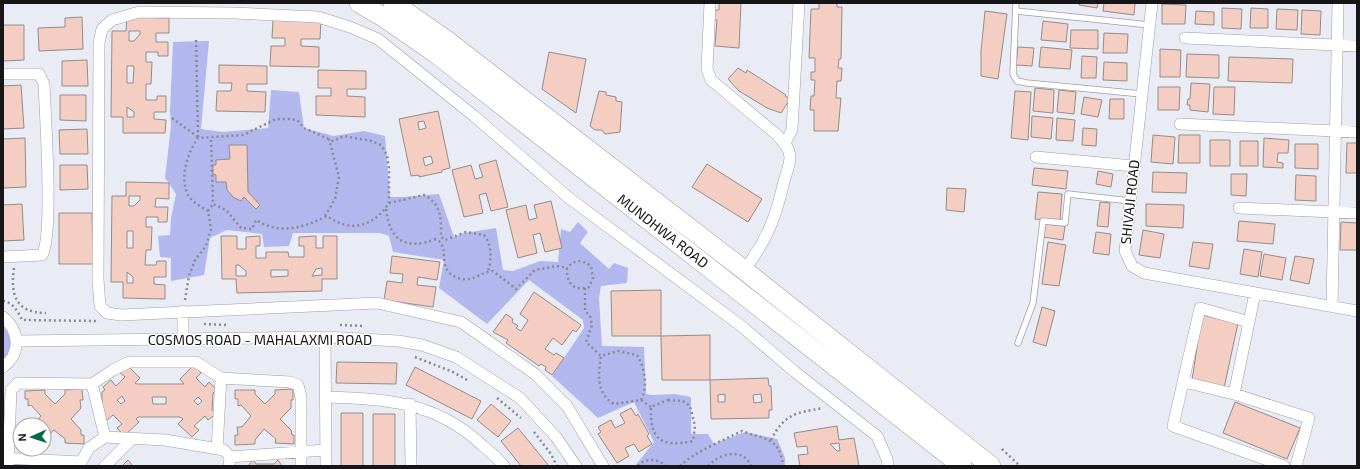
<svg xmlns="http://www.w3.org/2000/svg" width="1360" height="469" font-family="'Exo 2',sans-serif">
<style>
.green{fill:#b2b8ee}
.building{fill:#f5cec3;stroke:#948b88;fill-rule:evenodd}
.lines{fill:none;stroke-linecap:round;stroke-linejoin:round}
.service-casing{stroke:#9e9fa7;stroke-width:7}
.minor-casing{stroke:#9e9fa7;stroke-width:12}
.trunk-casing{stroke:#9e9fa7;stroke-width:20}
.path{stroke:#898a90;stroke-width:2.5;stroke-dasharray:2 3;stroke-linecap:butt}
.service{stroke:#fff;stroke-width:5.5}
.minor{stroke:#fff;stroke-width:11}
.trunk{stroke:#fff;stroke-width:19}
.labels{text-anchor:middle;stroke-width:3;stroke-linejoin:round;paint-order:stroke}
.street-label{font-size:14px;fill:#161619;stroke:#fff}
</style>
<rect width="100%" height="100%" fill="#eaecf5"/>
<path class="green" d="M209,41L201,129L223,132L268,128L271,90L299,92L304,128L334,136L364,131L385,136L390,197H403L439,194L454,237L464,233L496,228L503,270L513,271L540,261L558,262L561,229L570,232L578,222L588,232L580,243L609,269L614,263L628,268L627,283L601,286L599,298L602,346L644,347L646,394L652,395L675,394L691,397V434H708L714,444L745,432L777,439L785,458V466H635L654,442L634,402L598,418L552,376L584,328L583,320L529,280L487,324L439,288L444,260L393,252L389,236L380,233H293L289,246L264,247L262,234L227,230L210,238L204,275L171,281V258L160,257L158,236L170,235L171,218L176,194L165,178L171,126L170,111L173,42Z
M3,324C12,335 15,349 3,360Z"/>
<path class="building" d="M719,3H741L739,48L715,46L717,20H713V10H719Z
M819,3H837V7H842L841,59H839L838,68H842L841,81H837L836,98H841L838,131H814V110H810L811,96H814L815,80H811V72H815V58H809L811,9H819Z
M1079,3H1098L1097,8L1079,5Z
M1104,3H1135L1134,15L1103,11Z
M1162,4L1186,5L1185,24H1162Z
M1222,8L1242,9L1241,29L1222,28Z
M1251,8L1268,9V28H1250Z
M1277,9L1298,10L1297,30L1276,29Z
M1302,10L1321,11L1320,35L1301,34Z
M985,11L1007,14L998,79L981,76V51Z
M1196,11L1214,12V25L1195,24Z
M82,17L83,49L39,51L38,28L65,27V18Z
M127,17L169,18V33H156V42H168V56H158V52H146V62H152L151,84H146V100H157V96H166V112H154V119L166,120L165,133H123V117H111L112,31H126ZM129,31H140V34L134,41H129ZM127,66H134L133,83H127ZM127,107L134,112V117H127Z
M273,20L321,21L320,39H301V46L319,47V67L270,66L271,46H285V38H272Z
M1043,21L1068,24L1066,42L1041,40Z
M3,25H24V60L3,61Z
M1071,30H1098V49L1070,48Z
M1104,33L1128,34L1127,53H1103Z
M1018,47L1034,48L1032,66L1016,65Z
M1041,47L1072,50L1070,69L1039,67Z
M1160,49L1181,50L1180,77H1160Z
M549,52L586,59L576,113L542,89Z
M1187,54L1219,55V78L1186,77Z
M1082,56L1097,57L1096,78H1081Z
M1229,57L1293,59L1292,83L1228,81Z
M87,60L88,86H62V61Z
M1104,62L1127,63V81L1103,80Z
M219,65L267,66V84H247V91L266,92L265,112L216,111L217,91H231L232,83H219Z
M738,68L746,73L747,70L786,95L785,96L790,99L781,113L767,108L739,91L728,79Z
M318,70L366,71V89H347V96L365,97V117L316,115V96H331V88H318Z
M1191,83L1210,84L1208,112L1190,110V105H1187L1188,99H1190Z
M21,85L24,128L3,129V86Z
M1158,87H1180L1179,110H1158Z
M1214,87H1235L1234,115L1213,114Z
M1035,88L1054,90L1053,113L1033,111Z
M1059,90L1076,92L1074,114L1057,112Z
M599,91L606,92V95L616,97V101L622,102L620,132L605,134L602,130H595L590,126Z
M1015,91L1031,92L1028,140L1011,138Z
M60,95H86V121L60,120Z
M1084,97L1102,100L1098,117L1081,114Z
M1110,99H1124V119H1109Z
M438,111L450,168L442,170V172L419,177V175L411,176L399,119ZM424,121L426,128L419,130L418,122ZM431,156L433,163L425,166L423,158Z
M1032,116L1053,118L1051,139L1031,137Z
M1057,118L1075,120L1073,141L1056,140Z
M1083,128L1097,129L1096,146L1082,145Z
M87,129L88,154H60L59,130Z
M1153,135L1175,137L1173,164L1151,162Z
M1179,135H1200V163H1178Z
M25,138L26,187L3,188V139Z
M1264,138L1289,140L1288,153H1278L1277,162L1283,163V168L1263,167Z
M1210,140H1230V166H1210Z
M1240,141H1258V166H1240Z
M1347,143H1357V173H1346Z
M1295,144H1318V169L1295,168Z
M229,145H247L248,192L260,205L256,209L244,197L241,201L233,197L227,190L226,182H216V175L213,174V165H216V160L230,159Z
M496,160L508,207L491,211L486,193L479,195L483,213L464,217L452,170L471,165L475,179L483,177L479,165Z
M707,164L762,199L748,222L692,187Z
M60,165H87L88,189L60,190Z
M1034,168L1068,171L1066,189L1032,185Z
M1098,171L1113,174L1111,187L1096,184Z
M1153,172L1187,173L1186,193L1152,192Z
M1231,174H1247L1246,196L1231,195Z
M1296,175L1316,176V201L1295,200Z
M126,182L169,183V199L156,198L155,207H168L167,222H158V217H146V227H152L151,250H146L145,265H156L157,261H166V277H154V284L165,285V299L123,298V282H111L112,196H126ZM129,196H140V200L134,206H129ZM127,231H133V248H127ZM127,272L133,277V283H127Z
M947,188L966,189L964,212L946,210Z
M1038,192L1062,194L1060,221L1035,219Z
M551,201L562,248L545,252L540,233L533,235L537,253L518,258L506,210L526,205L529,220L537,218L534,205Z
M1100,202L1110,203L1108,227L1097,226Z
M22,204L24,240L3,241V205Z
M1146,204L1184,205L1183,228L1146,226Z
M59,213H92L93,264H59Z
M1239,221L1275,224L1273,244L1237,241Z
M1341,222L1357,223V250H1340Z
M1045,224L1065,226L1063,240L1043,237Z
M1143,230L1164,234L1160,258L1139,255Z
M1096,232L1111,234L1109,255L1093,253Z
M221,236H237V249H246V237L260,236V246H256V258H266V252H288L289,257H304V246H299V237L316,236V248H323V236H337V279H322V291L237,293L236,279H222ZM236,265H239L246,271V276H236ZM322,268V275L312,276L316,269ZM271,270H288V276L271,277Z
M1048,242L1066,245L1059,286L1042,284Z
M1193,242L1213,244L1209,269L1189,266Z
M1244,249L1262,252L1258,277L1240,274Z
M1264,254L1286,258L1282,280L1260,276Z
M392,256L440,262L437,280L418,277L417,285L436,287L433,307L384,300L387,281L402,283L403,274L390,273Z
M1295,256L1314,259L1309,284L1290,280Z
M661,290V336H612L611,291Z
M534,292L581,325L576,332L573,330L562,345L553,338L545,349L554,355L556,353L564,358L552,375L545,370L546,367L541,364L539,366L506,343L508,340L493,332L506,314L513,319L512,322L518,326L516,328L521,331L528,320L520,314Z
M1042,307L1055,311L1046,346L1033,342Z
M1202,315L1238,323L1224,388L1192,380Z
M710,335V380H662L661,336Z
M337,362L397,363L396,384L336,383Z
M127,365L140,378L135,383L137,384H184L180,379L194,365L201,373L196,378L205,387L209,382L217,390L213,393L212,410L216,414L208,420L205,416L194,426L199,430L192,437L178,424L183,419L180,417H138L136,419L139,422L124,436L117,428L122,424L113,415L107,420L102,413V392L105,390L103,387L111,380L116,386L125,377L119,372ZM122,396L125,401L121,404L117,400ZM152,397H166V404H153ZM198,397L202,401L198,405L194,401Z
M415,367L481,401L472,419L406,385Z
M768,378L769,386H771L772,410H769V418L711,419L710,380ZM725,394V402H718V395ZM761,394L762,402L754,403L753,395Z
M82,389L83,400H80L81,408L71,419L81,430V435H84V444L65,443V439L54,430L44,439V444V425H33L41,416L31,405L28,406V399H25V391L45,390V394L55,404L65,394V390Z
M293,389V400H291V408L280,419L291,430L292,435H294V444L275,443L276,439L264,429L255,440V444L235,445V435H238L237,427H242L251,416L241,405L238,406V399H235V390H255V394L265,404L275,394V390Z
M1235,402L1300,428L1287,459L1223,433Z
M491,404L511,421L498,437L477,420Z
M631,408L636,416L638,414L649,434L647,436L652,444L639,452L634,444L625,448L629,456L617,463L598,434L601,432L598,427L611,420L615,428L625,423L620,414Z
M341,413H363V466H341Z
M373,414H395V466H373Z
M837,426L839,440L854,438L859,466H800L798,455L808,454L807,446L797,447L794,433ZM839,443L840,451H837L830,444Z
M518,428L549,466H521L501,441Z
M128,460L133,466H122Z
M253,460L256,464H274L278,460L282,466H248Z"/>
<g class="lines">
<defs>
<path id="service" d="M1016,3L1013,74L1017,81L1027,83L1142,94
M1016,11L1150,25
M1018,343L1033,303L1043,221L1065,223L1068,194L1130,201"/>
<path id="minor" d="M710,3L707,69L711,80L776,134C782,140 790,148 790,157C790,165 786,174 784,181C776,217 767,241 744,270
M1152,3L1125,251L1132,266L1144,273L1357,311
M1185,38L1357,46
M3,74H39L44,84C45,113 54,236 42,255L3,257
M1180,124L1357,132
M785,143L792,130L799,3
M1036,157L1134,166
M1239,208L1357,213
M1255,293L1234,394L1309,418L1296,466
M1332,307L1338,3
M3,317C20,331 21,354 3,367
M1249,322L1200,308L1173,426L1284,466
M325,337L326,466
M183,339V311
M17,341L325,337L398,341L422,345L456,357L520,398L556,437L576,466
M1184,382L1234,394
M326,397C386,399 435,401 482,445C489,451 498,458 504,466
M410,404L411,466
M105,437L165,440L224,450L230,457L229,466
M217,449L221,378L290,382L298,385L301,397V466
M230,457L325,450
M3,458L81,462L89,448L105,437L92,384L113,370L129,362H196L221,378
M8,466L11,390L18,383L92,384
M105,466L133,438
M603,466L567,406L535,374L461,322L377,303L121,315L107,313L100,306L98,280L99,43L102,29L112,20L139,12L234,13L318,17L350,27L378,39L474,116L569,198L740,325L795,372L877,436L887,459L888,466"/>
<path id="trunk" d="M359,3L383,17L435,53L962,466
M393,3L445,39L744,270L991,466"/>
</defs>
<use href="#service" class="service-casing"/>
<use href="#minor" class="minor-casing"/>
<use href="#trunk" class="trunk-casing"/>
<path class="path" d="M196,40L198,138
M172,118L198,137
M389,203L424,195C442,204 441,219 441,237L445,240L466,232L484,235C492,245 492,259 488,271
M386,209C390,242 406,250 436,239C452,247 434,269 458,278C473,283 480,272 493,271L516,289L535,270L557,266L567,268C566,283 574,292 589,287L593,278L591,266C581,259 574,260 567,268
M208,211L213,204
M325,216L335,199L339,177L329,139
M14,268C10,295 16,313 46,313
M585,288V311L590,316L592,325L586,342L601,356
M185,300L189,276L195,260L206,246L211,229L208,211C201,207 192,202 188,195C179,177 188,152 198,138L243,135L276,119H290L297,120L304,128L333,141L344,136L371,141L381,145L387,155L389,168V203C373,227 351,233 327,216C303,228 280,235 256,220L252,229L241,228L226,210L213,204L211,137
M3,301C13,302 18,312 22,320L99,321
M204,324L227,325
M340,325L365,326
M415,357L453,372L467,380
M497,398L521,418
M641,400C648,388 645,367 637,355L618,351L601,356C598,375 596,393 614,404L641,400L651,407
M668,400L683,401L690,406L695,426L693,441C660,448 650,439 651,407Z
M534,432L551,454L557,466
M771,440C785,413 796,413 823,408
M1002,449L1020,466
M638,466C646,457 658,459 666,466
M680,466C694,452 724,440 742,431C765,440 780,437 783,466
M708,466C720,453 743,447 751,466"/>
<use href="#service" class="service"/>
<use href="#minor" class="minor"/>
<use href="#trunk" class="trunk"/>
</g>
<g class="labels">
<g class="street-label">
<text transform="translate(1130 202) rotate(-84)" y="5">SHIVAJI ROAD</text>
<text transform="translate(663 231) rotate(38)" y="5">MUNDHWA ROAD</text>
<text x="260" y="345">COSMOS ROAD - MAHALAXMI ROAD</text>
</g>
</g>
<rect width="1360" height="469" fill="none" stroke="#161619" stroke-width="8"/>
<g transform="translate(32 437) rotate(267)"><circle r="19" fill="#ffffff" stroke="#a2a2a3"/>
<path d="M0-3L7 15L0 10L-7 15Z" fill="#066b41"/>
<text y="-6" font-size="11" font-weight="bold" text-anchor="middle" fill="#161619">N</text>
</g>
</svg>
